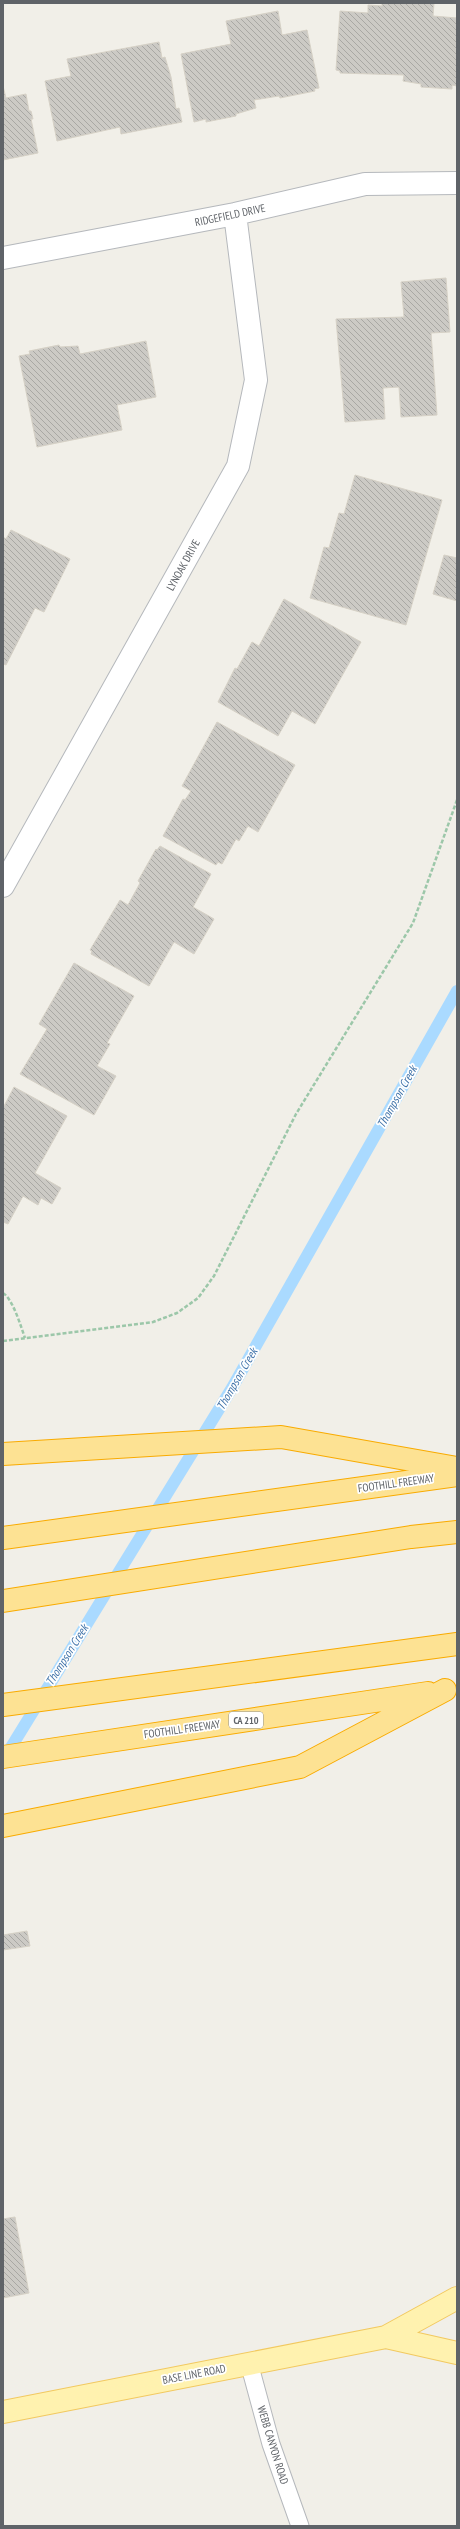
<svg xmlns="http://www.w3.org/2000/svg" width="460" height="2529" font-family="'PT Sans Narrow',sans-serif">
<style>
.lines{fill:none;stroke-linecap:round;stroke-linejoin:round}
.stream{stroke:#aadaff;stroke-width:12}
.building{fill:url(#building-back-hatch);stroke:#d6d1c6}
.lane-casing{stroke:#b5b8bc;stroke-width:19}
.street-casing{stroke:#b5b8bc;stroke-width:24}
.primary-casing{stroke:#f2c960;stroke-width:24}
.highway-casing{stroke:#f9ab00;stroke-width:24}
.path{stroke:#9cc7a9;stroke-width:2.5;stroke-dasharray:4 2;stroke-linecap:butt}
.lane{stroke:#fff;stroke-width:17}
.street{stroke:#fff;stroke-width:22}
.primary{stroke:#fff2af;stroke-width:22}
.highway{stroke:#fde293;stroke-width:22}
.labels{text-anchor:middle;stroke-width:3.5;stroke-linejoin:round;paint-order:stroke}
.shield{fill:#fff;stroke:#8f9295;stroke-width:1}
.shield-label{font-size:10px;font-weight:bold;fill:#5f6368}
.street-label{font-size:11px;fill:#5f6368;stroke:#fff}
.water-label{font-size:12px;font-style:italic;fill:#4174aa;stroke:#fff}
</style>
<defs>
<pattern id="building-back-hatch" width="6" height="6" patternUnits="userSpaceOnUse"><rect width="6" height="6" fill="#cccac5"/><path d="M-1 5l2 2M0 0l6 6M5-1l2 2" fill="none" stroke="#a9a8a4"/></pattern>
</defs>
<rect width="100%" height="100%" fill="#f1efe8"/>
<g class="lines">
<path class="stream" d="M5,1757L232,1388L457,991"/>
</g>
<path class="building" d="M382,3H434L433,16L457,18V86L452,85V89L421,87V84L403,81L404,75L340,73V71L336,70L340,11L368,13V5L382,6Z
M278,11L282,35L307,30L319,88L314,89L315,91L280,98L279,96L254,100L256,108L236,114V116L206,122V119L194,122L181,54L231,44L226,21Z
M159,42L162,58L165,57L171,77L176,109L179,108L182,122L121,134L120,127L57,141L45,81L71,76L67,59Z
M3,86L6,98L26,94L29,111H31L33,119H31L38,153L3,160Z
M446,278L450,332L431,333L437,415L401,417L399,387L383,388L385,419L345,422L336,319L404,317L401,282Z
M146,341L156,397L117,405L122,430L37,447L19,356L30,354L29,351L59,345L60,347L78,346L80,354Z
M355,475L442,500L406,625L310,598L324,547L329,548L339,513L344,514Z
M11,530L70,559L44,612L35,608L6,665L3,664V537L6,539Z
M444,555L457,558V601L433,594Z
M284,599L361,642L315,724L292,711L278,736L218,702L235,668L237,669L252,642L259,646Z
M217,722L295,765L258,832L248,826L239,841L236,839L222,864L218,862L216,865L163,836L183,799L185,800L191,791L182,786Z
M160,846L211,874L193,907L214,919L194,954L174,942L149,986L91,954L92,951L90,950L120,900L128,905L140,883L138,881L156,849L157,850Z
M74,963L134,996L107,1043L110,1044L97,1066L116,1076L94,1115L20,1074L47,1029L39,1024Z
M14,1087L67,1116L35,1173L61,1188L52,1204L41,1198L38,1205L23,1196L8,1224L3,1222V1108Z
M27,1931L30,1946L3,1950V1935Z
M15,2217L29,2293L3,2298V2219Z"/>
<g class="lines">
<defs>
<path id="lane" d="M249,2363L271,2444L300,2526"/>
<path id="street" d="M3,258L235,214L365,184L457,183
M3,886L238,466L256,380L235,214"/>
<path id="primary" d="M386,2337L457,2353
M3,2412L386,2337L457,2298"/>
<path id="highway" d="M3,1454L281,1437L457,1468
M3,1538L457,1475
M3,1601L411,1537L457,1532
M3,1705L457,1644
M3,1757L428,1693
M3,1826L300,1767L445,1690"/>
</defs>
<use href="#lane" class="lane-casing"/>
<use href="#street" class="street-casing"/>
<use href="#primary" class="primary-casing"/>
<use href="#highway" class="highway-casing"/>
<path class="path" d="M3,1293C13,1299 21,1327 25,1338
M3,1341L153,1322L177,1313L198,1298L214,1276L296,1114L413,923L457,800"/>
<use href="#lane" class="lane"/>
<use href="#street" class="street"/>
<use href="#primary" class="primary"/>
<use href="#highway" class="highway"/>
</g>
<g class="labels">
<rect class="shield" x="229" y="1712" width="34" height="16" rx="3"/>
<g class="shield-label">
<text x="246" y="1724">CA 210</text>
</g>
<g class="street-label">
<text transform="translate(230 215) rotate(-12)" y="4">RIDGEFIELD DRIVE</text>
<text transform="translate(183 565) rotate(-61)" y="4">LYNOAK DRIVE</text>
<text transform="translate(396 1483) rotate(-8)" y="4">FOOTHILL FREEWAY</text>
<text transform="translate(182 1729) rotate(-8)" y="4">FOOTHILL FREEWAY</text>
<text transform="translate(194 2374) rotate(-11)" y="4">BASE LINE ROAD</text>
<text transform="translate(273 2445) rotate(73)" y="4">WEBB CANYON ROAD</text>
</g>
<g class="water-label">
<text transform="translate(397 1097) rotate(-61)" y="4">Thompson Creek</text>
<text transform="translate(237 1379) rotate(-60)" y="4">Thompson Creek</text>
<text transform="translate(67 1655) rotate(-58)" y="4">Thompson Creek</text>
</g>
</g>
<rect width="460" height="2529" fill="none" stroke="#5f6368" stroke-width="8"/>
</svg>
